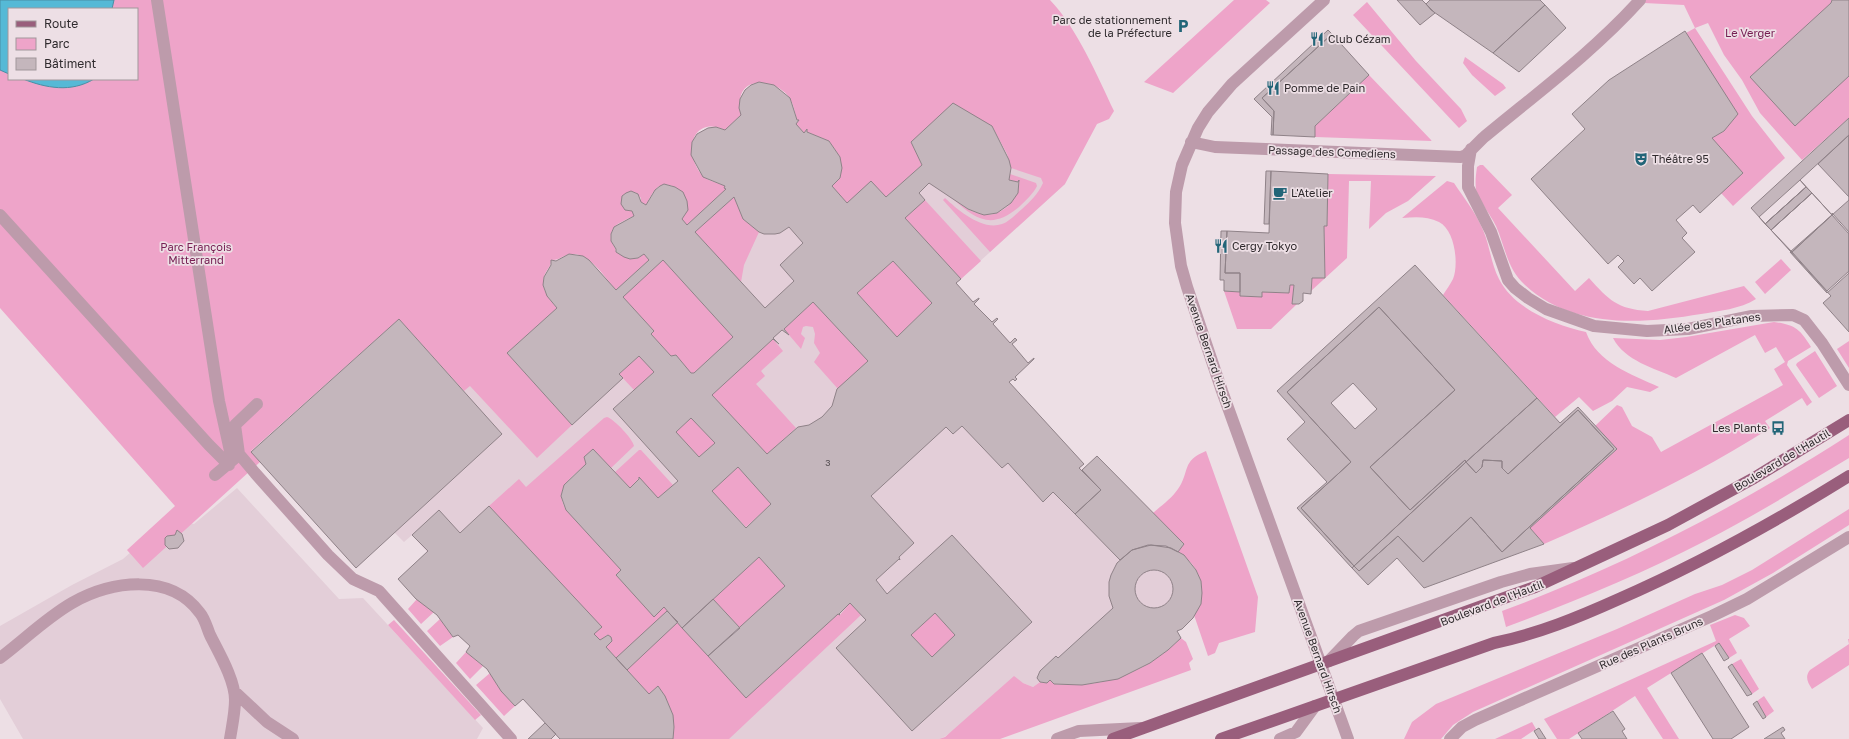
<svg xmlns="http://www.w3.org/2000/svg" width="1849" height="739" font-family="'Golos Text',sans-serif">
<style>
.built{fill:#e3ced8}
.green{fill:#eea4c9;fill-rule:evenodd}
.water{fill:#55b9d6;stroke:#4a8ea3}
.building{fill:#c4b6bc;stroke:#8f8288;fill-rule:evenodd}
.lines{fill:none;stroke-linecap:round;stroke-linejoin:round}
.minor{stroke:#bd9bab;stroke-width:12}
.major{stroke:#995e7c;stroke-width:12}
.labels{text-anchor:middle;stroke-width:3.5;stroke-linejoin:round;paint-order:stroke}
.number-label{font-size:9px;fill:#544d51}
.poi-label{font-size:11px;fill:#2f2a2d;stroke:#eddfe5;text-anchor:start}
.park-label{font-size:11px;fill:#772054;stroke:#eddfe5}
.street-label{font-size:11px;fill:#2f2a2d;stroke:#eddfe5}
</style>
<rect width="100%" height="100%" fill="#eddfe5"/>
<path class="built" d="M759,82L774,85L790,98L804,132L807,129L808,132L829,141L840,157L842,168L840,178L832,187L871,181L886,197L922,165L911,142L953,103L992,126L1007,154L1011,165L1065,184L956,283L973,302L979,298V299L975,304L991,322L997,318L998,319L993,324L1010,342L1015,338L1017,340L1012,344L1028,363L1034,358V359L1015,377L1017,379L1015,381L1013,379L1009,382L1084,464L1080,468L1082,470L1097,456L1184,544V555L1196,570L1201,581L1202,593L1201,604L1193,618L1182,629L1177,631L1181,638L1168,650L1150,663L1134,672L1099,683L1068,685L1040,682L1033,687L1023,683L944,737L939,739H560L523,699L515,706L501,691L487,669L466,652L470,646L458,636L453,637L437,615L416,599L398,579L427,552L412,535L404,542L394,532L356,568L251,452L399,319L464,391L556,307L547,296L543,285L544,277L551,265V260L556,261L569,254L583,256L589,260L617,290L641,257L630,259L624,257L616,252V249L611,241L612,230L629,211L625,210L621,204L622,196L630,191L635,192L641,198V202L645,205L655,190L664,184L670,185L683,192L687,201L688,210L682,219L688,225L703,177L691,155V146L694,138L700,132L708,128H720L745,90L751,85Z
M237,488L339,599L363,598L483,728L477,739H23L0,699V626L72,585L123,559L168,519L194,524Z"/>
<path class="green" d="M0,0H1050C1077,28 1097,75 1114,111L1109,119L1097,124L1065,184L990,252L943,200L945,198C958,210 982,231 1002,224C1009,222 1016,214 1022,209C1030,202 1038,194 1043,183L1041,178L1011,168L1007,154L992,126L911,142L922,165L886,197L847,203L832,186L840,178L841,172L840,157L829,141L807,132V129L804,133L796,124L799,120H797C795,113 794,105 790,99C781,82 744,73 740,99C740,104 741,110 741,115L725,130C692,115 682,153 703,176C707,181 719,183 725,186L726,189L687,225L682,219C698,201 673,177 658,187C653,191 649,199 646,205L641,202V198L635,192C624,191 618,199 624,208L632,211L634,216C623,221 609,225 611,240C612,245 616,247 616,252C627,255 632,265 644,254L649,260L616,290C605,278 590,253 572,254C564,254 559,261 551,260C551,266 549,267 546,272C538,286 548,298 557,308L507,353L572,425L537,458L470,386L464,391L399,319L251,451L260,462L143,568L127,550L175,506L0,308ZM9,9H137V79H9Z
M1234,0H1266L1270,3L1173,93L1144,82Z
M1637,0H1832L1831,3L1849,76V118L1802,160L1760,113L1742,80L1724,55L1708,23L1695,28L1752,116L1785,158L1733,206L1721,193L1717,145L1712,138L1724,131L1686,33L1695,28L1684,5L1644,3Z
M1367,2L1416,61L1461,109L1467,121L1459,128L1353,15Z
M1465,57L1503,84L1506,88L1495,96L1472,75L1463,63Z
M1369,75L1432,141L1315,137V126Z
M1480,165H1483L1512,195L1498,208L1575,291L1589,278C1609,300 1617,309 1648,311L1744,286L1756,299C1740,309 1719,311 1701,314C1641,324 1573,329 1525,285C1507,269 1505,246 1496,226C1492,217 1476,196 1476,189C1475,182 1476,174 1477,167Z
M1010,174L1036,183L1037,186C1033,194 1026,200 1019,207C992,230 976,220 953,199C967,209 983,221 1001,211C1006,208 1010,205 1013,200C1017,194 1020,188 1019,180L1018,182L1009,180Z
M1328,174L1436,176L1408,201L1386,213L1369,229L1371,181H1349L1347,258L1311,291L1312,278H1325L1324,226H1327Z
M1447,181L1454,183C1464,198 1476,213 1483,230C1490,246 1491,264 1499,279C1514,309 1555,325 1586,332C1597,363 1631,374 1659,387L1650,392L1627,387L1612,401L1593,411L1579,397L1555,417L1443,295C1446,290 1450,285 1453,279C1459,264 1455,230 1439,222C1427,216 1415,217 1402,218Z
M734,197L743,219L759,232L744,265L741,282L695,232Z
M925,200L981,261L961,279L905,218Z
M1781,259L1791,270L1765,294L1755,282Z
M663,260L733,337L694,373H691L676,355L671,356L651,334L654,331L623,297Z
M893,261L932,303L897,337L857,293Z
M1290,285H1294L1292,304H1297L1271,329H1237L1224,291L1240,292V296L1261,297L1262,292L1289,293Z
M813,302L868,361L838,389L814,362L820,353L814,343L815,334L813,327L806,326L803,327L801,334L805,338L801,349L784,329Z
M1774,322C1795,325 1800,329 1811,347L1788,361L1787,365L1812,402L1807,406L1802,398L1765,421L1770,428C1698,474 1622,510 1544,544L1530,528L1616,449L1595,426L1617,405L1622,407L1632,426L1652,437L1661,452L1783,385L1774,369L1785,362L1776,347L1765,353L1755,335L1676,378C1654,368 1625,361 1613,338L1660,340L1686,337Z
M773,339L783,351L761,371L765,376L756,384L796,428L767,454L712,395Z
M1849,341V368L1837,349Z
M1815,351L1837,386L1819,398L1796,365L1797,363Z
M639,356L654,372L634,390L619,374Z
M607,417C614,419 633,439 634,446L611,468L593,449L584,457L586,464C571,478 553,488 566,510L621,570L616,575L654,616L664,607L746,697L838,614L840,615L850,603L861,615L729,739H673C676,719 670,702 658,686L649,694L606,647L612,641L611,637L607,635L600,640L594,634L601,627L489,506L519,479L526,487L604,418Z
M691,418L715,443L699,457L676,432Z
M1849,435V458C1802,486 1756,515 1707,540C1642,574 1575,601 1506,627L1502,611C1624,566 1740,505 1849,435Z
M639,450H641L673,485L658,498L639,478L630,488L615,472Z
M1206,451L1258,597L1255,632L1219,643L1215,653L1208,656L1194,615C1208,591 1202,567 1178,552L1184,544L1153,513C1161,506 1172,498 1178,489C1190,472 1181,461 1206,451Z
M738,467L771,504L746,527L712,491Z
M1849,509V525L1773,573L1724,600L1473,712L1453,725L1441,739H1404L1412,722L1436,704L1617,629L1695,594L1722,585L1752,570Z
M759,557L785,586L740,628L713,599Z
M417,599L434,612L421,624L408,609Z
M935,613L955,635L932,657L911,635Z
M1735,615L1744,618L1750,626L1729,639L1737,653L1729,658L1719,643L1647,688L1679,739H1663L1635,696L1569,739H1557L1544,719L1716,641L1710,625Z
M440,619L453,637L440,646L427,631Z
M394,620L481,715L475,720L388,625Z
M1181,638L1186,642L1193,659L1189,663L1191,670L1000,739H939L945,737L1014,676L1023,683L1033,687L1040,682L1047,683L1050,680L1054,684C1103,689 1146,673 1181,638Z
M1848,639H1849V665L1812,689C1807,682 1805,676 1810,670L1849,644Z
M466,652L483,666L470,679L456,663Z
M1741,659L1759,689L1752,694L1732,664Z
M490,673L501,691L515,706L504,716L476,685Z
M1764,696L1774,711L1766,717L1757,701Z
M1532,722L1536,729L1521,739H1495Z"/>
<path class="water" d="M0,0H114L112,9H9V74L0,70Z
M23,79H94C71,93 46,88 23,79Z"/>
<path class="building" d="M1397,0H1422L1435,13L1420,25Z
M1430,0H1540L1545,5L1493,53L1431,10L1426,4Z
M1832,0H1849V76L1795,126L1750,77L1831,3Z
M1545,5L1566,28L1519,72L1493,53Z
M1328,30L1332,34L1262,98L1274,111L1273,135H1271L1272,117L1254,99Z
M1685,31L1738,114L1724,131L1712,138L1743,173L1700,213L1693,205L1676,220L1687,233L1682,238L1695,252L1652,291L1640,278L1634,284L1618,267L1624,261L1618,255L1608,264L1531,179L1585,129L1572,114L1609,80Z
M1332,34L1369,75L1315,126V137L1273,135L1274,111L1262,98Z
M759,82L774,85L790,98L797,120H799L796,124L804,133L807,129V132L829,141L840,157L842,168L840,178L832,186L847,203L871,181L886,197L922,165L911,142L953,103L992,126L1009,160L1011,168L1009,180L1018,182L1019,180L1018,193L1011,203L997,213L984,215L978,213L968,209L929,183L919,193L925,200L905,218L961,279L956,283L973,302L979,298V299L974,304L992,322L997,318L998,319L993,324L1010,343L1015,338L1017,340L1012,344L1028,363L1034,358V359L1015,377L1017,379L1015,381L1013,379L1009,382L1084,464L1079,468L1101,490L1075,514L1053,492L1043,502L1008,463L1002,468L962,426L953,434L946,427L871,496L914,543L899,557L900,560L899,559L876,580L887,594L952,535L1032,622L912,731L836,648L866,620L850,603L839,614L840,615L838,614L746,698L708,656L785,586L759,557L682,628L664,607L654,617L616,575L621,570L566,510L561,496L564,485L586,464L584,457L593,449L630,488L639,479V477L658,498L678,481L613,409L654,372L639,356L619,374L623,378L572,425L507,353L557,308L547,296L543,285L544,277L551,265V260L556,261L569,254L583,256L589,260L616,290L649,260L644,254L638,258L630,259L624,257L616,252V249L611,241V234L614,227L634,216L632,211L625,210L621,204L622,196L626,193L631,191L638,194L641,202L646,205L655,190L660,186L664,184L675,187L683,192L687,201L688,210L682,219L687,225L726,189L724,188L725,186L703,177L691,155L692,142L697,134L708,128L716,127L725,130L741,115L739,108L740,99L745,90L751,85ZM734,197L743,219L759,232L764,234H775L780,233L789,227L803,243L780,265L794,281L765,308L695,232ZM663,260L733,337L694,373H691L676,355L671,356L651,334L654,331L623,297ZM893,261L932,303L897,337L857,293ZM813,302L868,361L837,389L832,406L822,417L809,425L798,427L767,454L712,395L773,339L779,344L773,338L782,330L789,335L784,329ZM691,418L715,443L699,457L676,432ZM738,467L771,504L746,528L712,491ZM935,613L955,635L932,657L911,635Z
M1849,118V332L1823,303L1831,296L1751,208Z
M1849,135V200L1832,215L1800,180Z
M1849,135V197L1818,164Z
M1266,171H1271L1269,224H1264Z
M1271,171L1328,174L1327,226H1324L1325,278H1312L1311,294L1303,293V301L1299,304H1292L1294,285H1290L1289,293L1262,292V297L1240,296V273H1225L1227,231L1269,233Z
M1800,180L1806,187L1765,224L1759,217Z
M1806,187L1812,193L1771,230L1765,224Z
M1806,187L1812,193L1771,230L1765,224Z
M1812,193L1832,215L1792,252L1771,230Z
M1832,213L1849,232V273L1827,293L1790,252L1832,215Z
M1832,215L1849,234V271L1827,291L1792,252Z
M1221,231H1227L1225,273H1240V292L1224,291V280H1220Z
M1415,265L1537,398L1466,462L1465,460L1410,510L1370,467L1455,390L1379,307L1287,392L1351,462L1301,508L1354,566L1352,568L1297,508L1327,482L1287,439L1305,422L1277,391Z
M1379,307L1455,390L1370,467L1410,510L1465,460L1466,462L1354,566L1301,508L1351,462L1287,392ZM1353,383L1377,409L1355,429L1331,403Z
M399,319L502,434L356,568L251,452Z
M1537,398L1560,423L1578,407L1617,449L1530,528L1544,544L1424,588L1397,558L1368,585L1352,568L1354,566L1359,571L1398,536L1423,562L1471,517L1502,552L1614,449L1578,410L1508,474L1502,468V461L1483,460L1482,467L1476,473L1466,462Z
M1578,410L1614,449L1502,552L1471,517L1423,562L1398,536L1359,571L1354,566L1466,462L1476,473L1482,467L1483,460L1502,461V468L1508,474Z
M1097,456L1184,544L1178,552L1166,546L1148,545L1132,550L1120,560L1075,514L1101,490L1082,470Z
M489,506L602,627L594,634L600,640L608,635L611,637L612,641L606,647L649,694L658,686L665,696L673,715L674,727L673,739H560L523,699L515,706L501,691L487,669L466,652L470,646L458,635L453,637L437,615L416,599L398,579L428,551L412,535L439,510L460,533Z
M177,530L182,534L184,541L178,548L169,549L165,545V538L167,536L175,535Z
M1151,545L1171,548L1184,555L1196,570L1201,581L1202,593L1201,604L1193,618L1182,629L1177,631L1181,638L1168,650L1150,663L1118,679L1082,685L1054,684L1050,680L1047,683L1040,682L1037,678L1040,671L1056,656L1058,658L1113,608L1109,596V582L1111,575L1117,563L1132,550Z
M1135 589a19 19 0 1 1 38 0a19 19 0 1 1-38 0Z
M713,599L740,628L708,656L682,628Z
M667,611L678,622L627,670L616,658Z
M1719,643L1729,658L1724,661L1715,646Z
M1702,653L1749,727L1731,739H1713L1671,673Z
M1732,664L1752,694L1747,696L1728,667Z
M1757,701L1766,717L1763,719L1753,704Z
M1613,711L1625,729L1622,731L1627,739H1582L1578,733Z
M545,723L556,734L551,739H528Z
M1783,727L1785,730L1781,733L1785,739H1764Z
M1539,728L1546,739H1539L1534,731Z"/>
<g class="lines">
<path class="minor" d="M157,0L219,401L230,451L229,465
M1324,0L1232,84L1208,112L1198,128L1182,165L1176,192L1175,223L1181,266L1187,287L1222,391L1348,739
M1191,142L1215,147L1461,157L1466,155L1483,138C1536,94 1593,52 1640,0
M1471,149L1468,166V187L1491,232L1508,280L1515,288L1528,298L1546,309L1594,326L1647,331L1688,329L1752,316L1793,315L1804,320L1822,343L1849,385
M0,215L209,445L229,465
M257,404L235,425L239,454L255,473L328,555L353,579L379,591L511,739
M215,475L234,459
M0,658C24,640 46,618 72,603C111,581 170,572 200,613C205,619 207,628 210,635C219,653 235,680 235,700C235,713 232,726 230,739
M1329,661L1353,636L1359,631L1501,582L1530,574L1573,568
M234,691L267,722L293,739
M1057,739L1079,731L1141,728
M1280,739L1296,732L1315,706
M1450,739L1462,727L1475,720L1712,616L1747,599L1849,537"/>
<path class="major" d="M1113,739L1535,587L1668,525L1754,478L1849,420
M1221,739L1494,643C1538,634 1579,617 1619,599C1699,564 1775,522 1849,476"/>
</g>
<defs>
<symbol id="parking-bare" viewBox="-9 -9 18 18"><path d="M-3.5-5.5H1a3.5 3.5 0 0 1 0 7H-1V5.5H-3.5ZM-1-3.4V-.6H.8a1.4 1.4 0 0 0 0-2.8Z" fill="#226578" stroke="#eddfe5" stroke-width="2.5" paint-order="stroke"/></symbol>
<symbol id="restaurant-bare" viewBox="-9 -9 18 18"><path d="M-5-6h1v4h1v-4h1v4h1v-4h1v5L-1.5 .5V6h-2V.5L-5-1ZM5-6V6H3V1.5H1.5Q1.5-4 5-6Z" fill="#226578" stroke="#eddfe5" stroke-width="2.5" paint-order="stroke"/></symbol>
<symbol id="theatre-bare" viewBox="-9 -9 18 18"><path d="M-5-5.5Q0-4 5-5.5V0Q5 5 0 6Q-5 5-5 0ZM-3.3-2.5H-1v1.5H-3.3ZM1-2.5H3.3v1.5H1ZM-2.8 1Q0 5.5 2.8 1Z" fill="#226578" stroke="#eddfe5" stroke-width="2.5" paint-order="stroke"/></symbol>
<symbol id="cafe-bare" viewBox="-9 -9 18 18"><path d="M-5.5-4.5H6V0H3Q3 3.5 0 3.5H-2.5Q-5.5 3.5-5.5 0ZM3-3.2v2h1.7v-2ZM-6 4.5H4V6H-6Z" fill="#226578" stroke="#eddfe5" stroke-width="2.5" paint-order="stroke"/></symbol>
<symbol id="bus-bare" viewBox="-9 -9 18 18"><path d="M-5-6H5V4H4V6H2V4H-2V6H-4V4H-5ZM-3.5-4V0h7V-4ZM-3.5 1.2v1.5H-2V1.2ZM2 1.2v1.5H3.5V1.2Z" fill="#226578" stroke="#eddfe5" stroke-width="2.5" paint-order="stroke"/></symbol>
</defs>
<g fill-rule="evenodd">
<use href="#parking-bare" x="1173" y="16" width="20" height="20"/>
<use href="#restaurant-bare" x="1307" y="29" width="20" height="20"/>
<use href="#restaurant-bare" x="1263" y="78" width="20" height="20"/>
<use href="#theatre-bare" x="1631" y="149" width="20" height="20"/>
<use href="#cafe-bare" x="1270" y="183" width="20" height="20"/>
<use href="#restaurant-bare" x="1211" y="236" width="20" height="20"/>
<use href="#bus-bare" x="1768" y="418" width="20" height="20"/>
</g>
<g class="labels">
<g class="number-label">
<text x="828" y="466">3</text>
</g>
<g class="poi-label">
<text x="1172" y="24" text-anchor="end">Parc de stationnement<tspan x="1172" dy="13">de la Préfecture</tspan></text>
<text x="1328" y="43">Club Cézam</text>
<text x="1284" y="92">Pomme de Pain</text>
<text x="1652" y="163">Théâtre 95</text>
<text x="1291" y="197">L'Atelier</text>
<text x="1232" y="250">Cergy Tokyo</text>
<text x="1767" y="432" text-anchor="end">Les Plants</text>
</g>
<g class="park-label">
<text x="1750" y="37">Le Verger</text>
<text x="196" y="251">Parc François<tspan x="196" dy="13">Mitterrand</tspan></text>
</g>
<g class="street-label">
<text transform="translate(1332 152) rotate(2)" y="4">Passage des Comediens</text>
<text transform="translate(1712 323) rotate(-8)" y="4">Allée des Platanes</text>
<text transform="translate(1209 351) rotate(71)" y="4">Avenue Bernard Hirsch</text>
<text transform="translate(1782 460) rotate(-31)" y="4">Boulevard de l'Hautil</text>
<text transform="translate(1492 603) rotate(-21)" y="4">Boulevard de l'Hautil</text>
<text transform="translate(1651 643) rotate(-24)" y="4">Rue des Plants Bruns</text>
<text transform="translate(1318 656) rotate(70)" y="4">Avenue Bernard Hirsch</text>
</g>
</g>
<rect x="8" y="8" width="130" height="72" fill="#eddfe5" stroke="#a1979b"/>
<rect x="16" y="21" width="20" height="6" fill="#995e7c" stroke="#a1979b"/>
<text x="44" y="28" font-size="12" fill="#2f2a2d">Route</text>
<rect x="16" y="38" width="20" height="12" fill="#eea4c9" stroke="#a1979b"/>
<text x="44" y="48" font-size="12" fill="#2f2a2d">Parc</text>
<rect x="16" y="58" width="20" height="12" fill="#c4b6bc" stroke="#a1979b"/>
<text x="44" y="68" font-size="12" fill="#2f2a2d">Bâtiment</text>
</svg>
